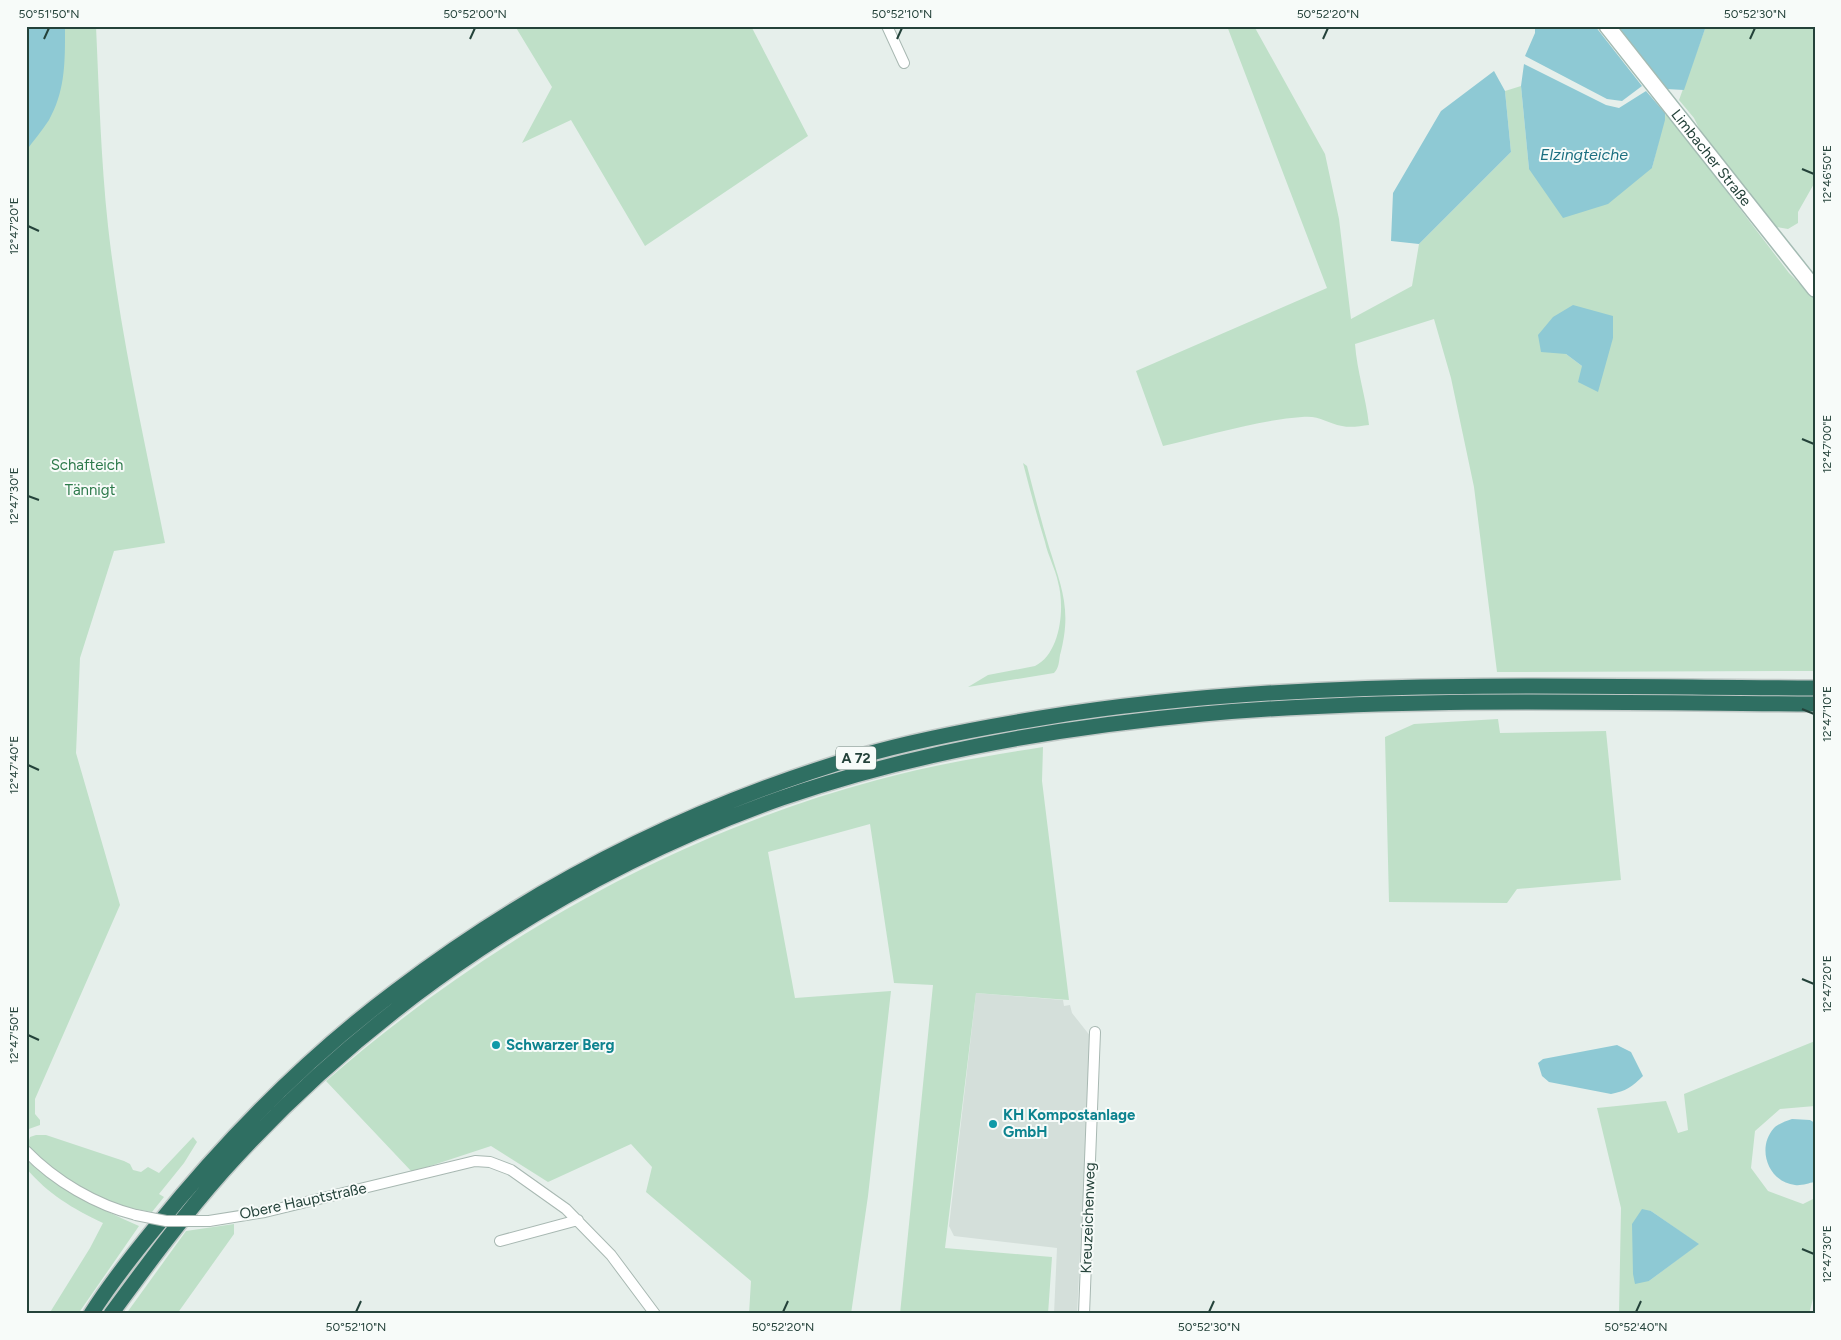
<svg xmlns="http://www.w3.org/2000/svg" width="1841" height="1340" font-family="Figtree,sans-serif">
<style>
.built{fill:#d4dfda}
.green{fill:#bfe0c8;fill-rule:evenodd}
.water{fill:#8ec9d4}
.lines{fill:none;stroke-linecap:round;stroke-linejoin:round}
.street-casing{stroke:#a8b8b2;stroke-width:12}
.secondary-casing{stroke:#a4bbb3;stroke-width:18}
.highway-casing{stroke:#c2cac8;stroke-width:18}
.street{stroke:#fff;stroke-width:10}
.secondary{stroke:#fff;stroke-width:15}
.highway{stroke:#2f6f62;stroke-width:15}
.street-bridge-casing{stroke:#a8b8b2;stroke-width:12;stroke-linecap:butt}
.street-bridge{stroke:#fff;stroke-width:10}
.ticks{fill:none;stroke:#24423a;stroke-width:2}
.culture-dot{fill:#0f9aa8;stroke:#f7fbf9;stroke-width:2}
.labels{text-anchor:middle;stroke-width:4;stroke-linejoin:round;paint-order:stroke}
.shield{fill:#f7fbf9;stroke:#637a73;stroke-width:1}
.shield-label{font-size:14px;font-weight:bold;fill:#24423a}
.street-label{font-size:15px;fill:#24423a;stroke:#f7fbf9}
.park-label{font-size:15px;fill:#2d7a4b;stroke:#f7fbf9}
.culture-label{font-size:15px;font-weight:bold;fill:#0d838f;stroke:#f7fbf9;text-anchor:start}
.water-label{font-size:16px;font-style:italic;fill:#1c6f80;stroke:#f7fbf9}
.neatline{fill:none;stroke:#24423a;stroke-width:2}
.ticks-label{font-size:12px;text-anchor:middle;fill:#24423a}
</style>
<rect width="100%" height="100%" fill="#e6efeb"/>
<path class="built" d="M976,993L1063,1000L1064,1006L1070,1005L1072,1013L1091,1037L1077,1314H1054L1057,1248L954,1236L949,1226Z"/>
<path class="green" d="M26,26H96C99,93 101,160 108,226C120,333 144,438 165,543L114,551L80,658L76,753L120,905L35,1099V1114L40,1120V1125L26,1130Z
M515,26H751L808,136L645,246L571,120L522,143L552,87Z
M1227,26H1254L1325,154L1339,219L1351,319L1412,286L1419,244L1511,152L1505,91L1521,86L1529,169L1652,168L1666,112L1789,273L1815,299V671L1497,672L1474,487L1451,378L1434,319L1355,344C1357,372 1366,397 1369,425C1360,426 1351,428 1342,426C1327,423 1319,415 1302,417C1258,420 1206,436 1163,446L1136,371L1327,288ZM1613,338L1582,366L1566,354Z
M1706,26H1815V182L1798,212V223L1788,229L1777,227L1736,176L1707,145L1694,118L1679,100Z
M1023,463L1027,466C1034,493 1041,520 1049,547C1062,589 1072,610 1060,655C1059,661 1059,668 1054,673L968,687L988,675L1035,666C1061,653 1065,607 1058,582C1055,568 1048,556 1045,542C1037,516 1030,490 1023,463Z
M1498,719L1500,733L1606,731L1621,880L1517,889L1507,903L1389,902L1385,737L1414,724Z
M1043,747L1042,781L1069,1000L976,993L945,1248L1052,1257L1048,1314H900L933,985L894,983L870,824L768,852L795,998L891,991L868,1196L851,1314H749L751,1281L646,1192L652,1167L631,1144L548,1182L491,1146L412,1172L326,1081C486,942 672,835 877,780C931,765 987,756 1043,747Z
M1815,1041V1106L1780,1109L1755,1131L1751,1168L1768,1191L1803,1204L1815,1198V1291L1809,1314H1619L1621,1208L1597,1108L1666,1101L1678,1133L1688,1130L1684,1094ZM1651,1211L1698,1244L1649,1281Z
M36,1135H46L124,1161L130,1164L133,1170L141,1172L148,1167L159,1173L193,1137L197,1142L184,1163L159,1194L164,1197L152,1212C97,1204 67,1182 27,1147L30,1137Z
M26,1160C61,1189 98,1208 139,1226L78,1314H49L90,1248L103,1223C72,1208 49,1195 26,1168Z
M234,1224V1234L177,1314H126L186,1231Z"/>
<path class="water" d="M26,26H65C65,59 66,90 49,120C42,131 33,141 26,151Z
M1535,26H1595L1642,86L1622,101L1607,99L1525,56L1535,33Z
M1618,26H1706L1684,90L1666,89Z
M1524,64L1606,105L1619,108L1646,91L1665,113V120L1652,168L1608,204L1563,218L1529,169L1521,86Z
M1494,71L1505,91L1511,152L1419,244L1391,241L1393,193L1441,111Z
M1573,305L1613,316V338L1598,392L1578,382L1582,366L1566,354L1541,352L1538,335L1553,317Z
M1617,1045L1631,1052L1643,1076C1632,1087 1626,1091 1611,1094L1549,1082L1542,1076L1538,1063L1543,1059Z
M1792,1119L1810,1120L1815,1123L1814,1182C1809,1183 1801,1186 1795,1185C1768,1182 1756,1148 1774,1128C1778,1124 1786,1121 1792,1119Z
M1642,1209L1651,1211L1699,1244L1649,1281L1635,1284L1633,1274L1632,1224Z"/>
<g class="lines">
<defs>
<path id="street" d="M887,26L904,63
M26,1151C55,1181 96,1205 136,1215
M209,1221L265,1212L475,1161L490,1162L511,1170L566,1209L611,1255L655,1314
M500,1241L578,1220
M1084,1314L1095,1032"/>
<g id="secondary">
<path id="s1" d="M1607,26L1815,289"/>
</g>
<path id="highway" d="M91,1314C110,1284 132,1256 155,1228C226,1140 305,1059 396,991C535,885 692,806 861,756C919,739 980,728 1041,718C1296,676 1557,687 1815,688
M111,1314C147,1265 183,1216 223,1171C374,1003 569,873 782,798C918,751 1061,727 1203,714C1406,696 1611,703 1815,704"/>
</defs>
<use href="#street" class="street-casing"/>
<use href="#secondary" class="secondary-casing"/>
<use href="#highway" class="highway-casing"/>
<use href="#street" class="street"/>
<use href="#secondary" class="secondary"/>
<use href="#highway" class="highway"/>
<defs>
<path id="street-bridge" d="M136,1215L166,1221H209"/>
</defs>
<use href="#street-bridge" class="street-bridge-casing"/>
<use href="#street-bridge" class="street-bridge"/>
</g>
<path class="ticks" d="M44,39L49,28M470,39L475,28M897,39L902,28M1323,39L1328,28M1750,39L1755,28M1802,169L1814,174M28,226L39,231M1802,439L1814,444M28,496L39,500M1802,709L1814,714M28,765L39,770M1802,979L1814,984M28,1035L39,1040M1802,1249L1814,1254M356,1312L361,1301M783,1312L788,1301M1209,1312L1214,1301M1636,1312L1641,1301"/>
<g class="culture-dot">
<circle cx="496" cy="1045" r="5"/>
<circle cx="993" cy="1124" r="5"/>
</g>
<g class="labels">
<rect class="shield" x="836" y="746.5" width="40" height="23" rx="4"/>
<g class="shield-label">
<text x="856" y="763">A 72</text>
</g>
<g class="street-label">
<text dy="5" stroke="none"><textPath href="#s1" startOffset="168">Limbacher Straße</textPath></text>
<text transform="translate(303 1201) rotate(-12)" y="5">Obere Hauptstraße</text>
<text transform="translate(1088 1218) rotate(-88)" y="5">Kreuzeichenweg</text>
</g>
<g class="park-label">
<text x="87" y="470">Schafteich</text>
<text x="90" y="495">Tännigt</text>
</g>
<g class="culture-label">
<text x="506" y="1050">Schwarzer Berg</text>
<text x="1003" y="1120">KH Kompostanlage<tspan x="1003" dy="17">GmbH</tspan></text>
</g>
<g class="water-label">
<text x="1584" y="160">Elzingteiche</text>
</g>
</g>
<rect width="1841" height="1340" fill="none" stroke="#f7fbf9" stroke-width="55"/>
<rect x="28" y="28" width="1786" height="1284" class="neatline"/>
<g class="ticks-label">
<text x="49" y="18">50°51'50"N</text>
<text x="475" y="18">50°52'00"N</text>
<text x="902" y="18">50°52'10"N</text>
<text x="1328" y="18">50°52'20"N</text>
<text x="1755" y="18">50°52'30"N</text>
<text transform="translate(1827 174) rotate(-90)" y="4">12°46'50"E</text>
<text transform="translate(14 226) rotate(-90)" y="4">12°47'20"E</text>
<text transform="translate(1827 444) rotate(-90)" y="4">12°47'00"E</text>
<text transform="translate(14 496) rotate(-90)" y="4">12°47'30"E</text>
<text transform="translate(1827 714) rotate(-90)" y="4">12°47'10"E</text>
<text transform="translate(14 765) rotate(-90)" y="4">12°47'40"E</text>
<text transform="translate(1827 984) rotate(-90)" y="4">12°47'20"E</text>
<text transform="translate(14 1035) rotate(-90)" y="4">12°47'50"E</text>
<text transform="translate(1827 1254) rotate(-90)" y="4">12°47'30"E</text>
<text x="356" y="1331">50°52'10"N</text>
<text x="783" y="1331">50°52'20"N</text>
<text x="1209" y="1331">50°52'30"N</text>
<text x="1636" y="1331">50°52'40"N</text>
</g>
</svg>
